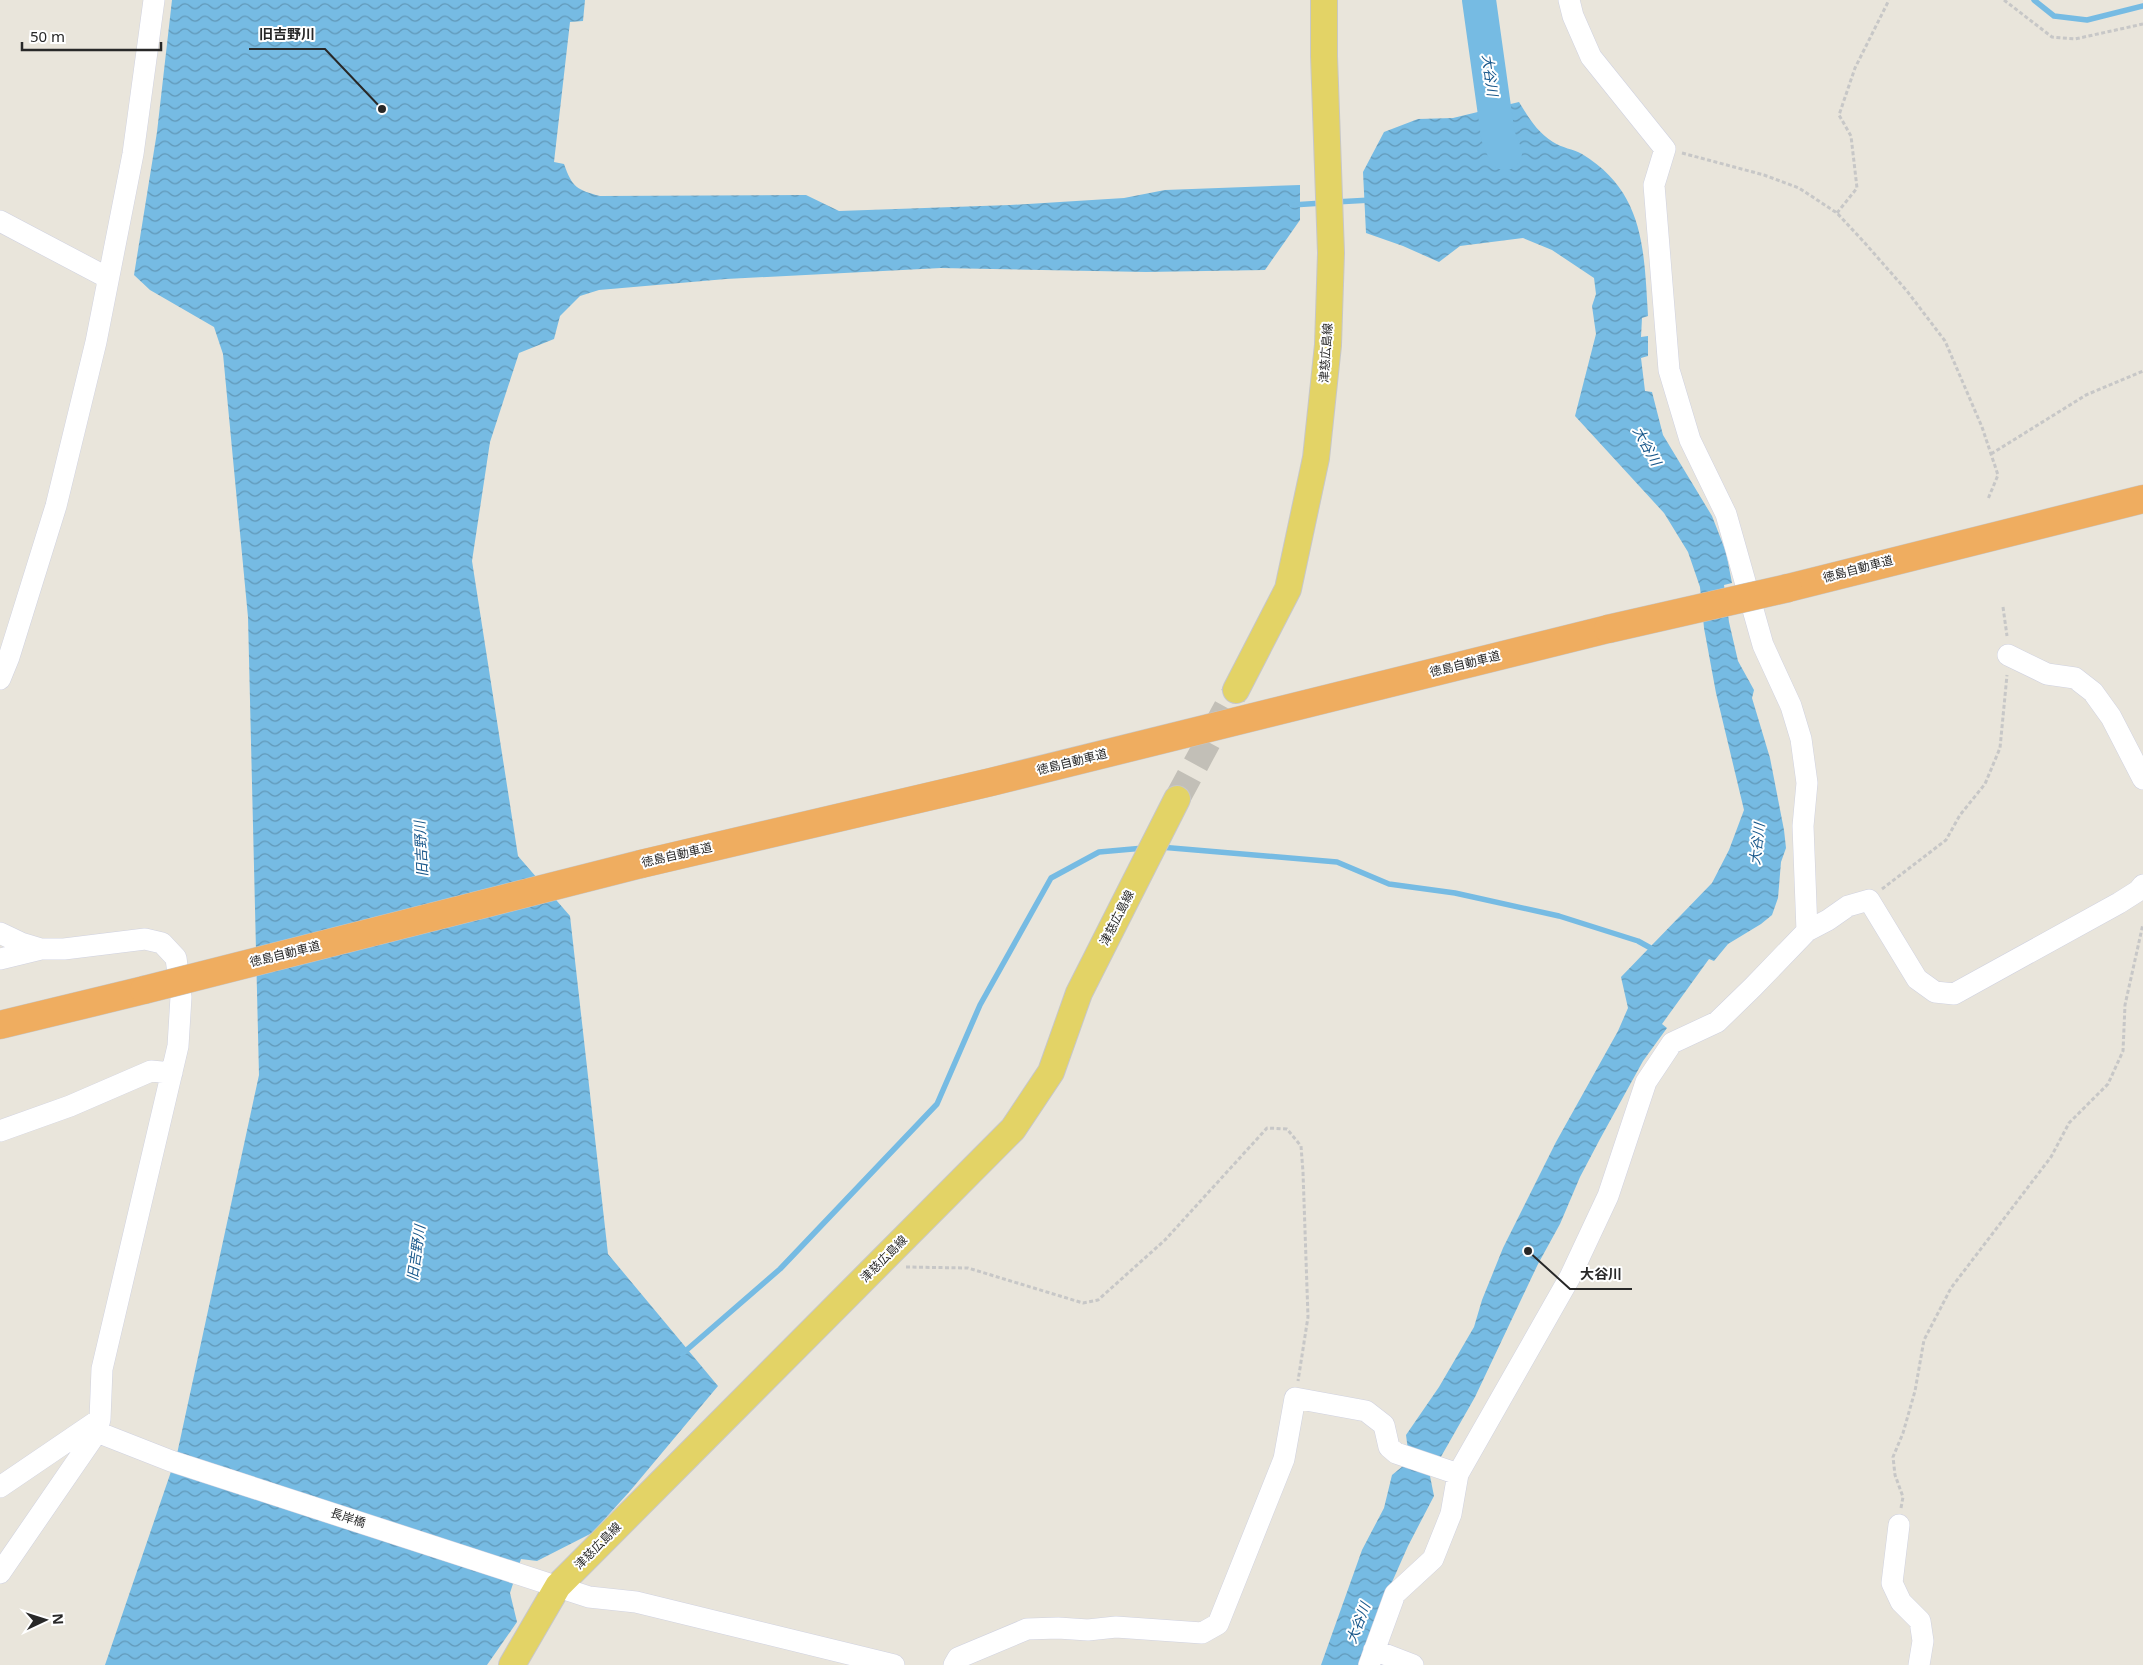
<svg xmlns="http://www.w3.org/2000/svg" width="2143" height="1665" font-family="'Noto Sans','Noto Sans JP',sans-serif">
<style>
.water{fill:url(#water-waves)}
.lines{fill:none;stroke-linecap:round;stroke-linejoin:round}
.stream{stroke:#76bbe3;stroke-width:5.5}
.river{stroke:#76bbe3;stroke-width:34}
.major-tunnel{stroke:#c2bfb7;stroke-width:26;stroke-dasharray:26 13;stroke-linecap:butt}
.minor-casing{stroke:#d0d2e0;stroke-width:22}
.major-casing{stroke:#c7c7c7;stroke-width:28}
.highway-casing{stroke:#c7c7c7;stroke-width:29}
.path{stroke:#c7c7c7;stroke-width:3;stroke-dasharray:4 2.5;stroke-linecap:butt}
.minor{stroke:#fff;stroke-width:21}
.major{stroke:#e3d366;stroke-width:26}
.highway{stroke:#efad60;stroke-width:28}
.highway-bridge-casing{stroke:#c7c7c7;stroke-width:29;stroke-linecap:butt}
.highway-bridge{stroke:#efad60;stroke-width:28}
.labels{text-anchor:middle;stroke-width:4;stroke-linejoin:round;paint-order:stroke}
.street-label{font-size:12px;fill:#282828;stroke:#fff}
.water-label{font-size:14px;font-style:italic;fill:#19588b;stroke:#fff}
.leader{fill:none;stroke:#282828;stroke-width:2}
.callout-dot{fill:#282828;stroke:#fff;stroke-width:2}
.callout-label{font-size:14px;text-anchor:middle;font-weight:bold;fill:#282828;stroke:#fff;stroke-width:4;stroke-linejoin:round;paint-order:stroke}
</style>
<defs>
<pattern id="water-waves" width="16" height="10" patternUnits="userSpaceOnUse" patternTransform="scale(1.25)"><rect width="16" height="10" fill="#76bbe3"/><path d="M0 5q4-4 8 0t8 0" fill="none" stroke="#6198b8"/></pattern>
</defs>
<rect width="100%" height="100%" fill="#e9e5db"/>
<path class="water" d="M172,0H585L583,21L570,22L554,162L564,164C572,187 577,190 600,196L806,195L839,211L1010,205L1124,198L1165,190L1300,185V220L1265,270L1146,272L941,268L726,279L599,290L580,296L560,316L554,339L519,353L490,442L472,561L518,856L570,916L608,1254L718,1386L630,1491L592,1533L537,1561L521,1559L510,1593L517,1622L487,1665H105L177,1454L259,1075L248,617L223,354L214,327L150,290L134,275L157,132Z
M1519,102C1529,118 1537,132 1553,142C1562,148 1573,149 1582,154C1645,192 1644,251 1648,316L1642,318L1641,337L1648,336V356L1641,358L1645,391L1652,392L1663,435L1712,516L1726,552L1732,583L1724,585L1729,622L1738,661L1754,690L1752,698L1770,758L1784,830L1786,848L1781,862L1778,898L1772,915L1761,924L1728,944L1714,961L1709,959L1662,1024L1667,1028L1643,1061L1600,1139L1580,1177L1560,1224L1538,1264L1475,1397L1430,1476L1434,1496L1408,1546L1377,1616L1358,1665H1321L1362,1550L1384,1508L1392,1475L1403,1466L1408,1450L1406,1435L1439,1387L1474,1327L1482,1300L1503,1248L1556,1142L1618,1031L1628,1008L1621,977L1712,883L1729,850L1744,810L1716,693L1704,628L1700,587L1688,552L1664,513L1575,416L1596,334L1592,306L1596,294L1594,278L1552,250L1523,238L1460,246L1439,262L1403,246L1366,233L1363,172L1384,132L1418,119L1453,118Z"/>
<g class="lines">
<path class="stream" d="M2034,0L2054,16L2087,20L2143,6
M1335,202L1371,200
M1292,205L1323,203
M1160,847L1337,862L1389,884L1455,893L1559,916L1638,941L1656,951
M682,1354L780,1269L937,1104L980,1005L1051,878L1099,852L1144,848"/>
<path class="river" d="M1479,0L1498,136L1505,153"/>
<path class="major-tunnel" d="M1177,799L1236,690"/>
<defs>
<path id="minor" d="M1569,0L1573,16L1591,57L1665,149L1654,185L1669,370L1690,440L1726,514L1763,645L1791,706L1801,739L1807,783L1803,826L1807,931
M0,221L108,278
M2008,655L2047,674L2075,678L2093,692L2111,717L2143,779
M0,679L9,657L56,506L96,342L133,154L154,0
M0,933L21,943L41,949H64L145,939L162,943L176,958L181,997L178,1046L102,1369L100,1419L97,1432L171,1461L589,1597L636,1602L894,1665
M0,959L41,949
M0,1131L70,1106L151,1071L172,1073
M0,1487L100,1419
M1899,1525L1892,1583L1901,1602L1920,1621L1923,1641L1919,1665
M0,1573L97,1432
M1374,1650L1413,1665
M954,1665L958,1658L1027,1629L1058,1628L1088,1630L1116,1627L1202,1633L1218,1624L1284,1459L1295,1398L1366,1411L1384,1425L1389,1447L1396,1453L1458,1474
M1369,1665L1395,1594L1433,1559L1451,1514L1458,1474L1570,1277L1608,1196L1646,1082L1672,1043L1717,1022L1753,987L1807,931L1828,920L1848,906L1869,900L1917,979L1935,992L1954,994L2119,903L2138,891L2143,885"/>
<path id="major" d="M1236,690L1288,589L1316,458L1328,345L1331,253L1324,56V0
M512,1665L558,1586L1013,1129L1051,1072L1079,993L1177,799"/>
<path id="highway" d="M1788,588L2143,499
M641,864L991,782L1608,629
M0,1025L144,990"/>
</defs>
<use href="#minor" class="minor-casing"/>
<use href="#major" class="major-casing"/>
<use href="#highway" class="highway-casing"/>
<path class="path" d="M2004,0L2052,37L2075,39L2143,24
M1682,153L1764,175L1799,188L1837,213L1864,242L1907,291L1945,341L1982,427L1998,475L1988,499
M1837,213L1857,188L1851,136L1839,115L1855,68L1889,0
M1991,454L2086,395L2143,371
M2003,607L2007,636
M1882,889L1946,840L1960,815L1985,784L2000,748L2007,675
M906,1267L968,1268L1083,1303L1098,1300L1165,1240L1267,1128L1287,1129L1301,1146L1303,1172L1308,1317L1298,1381
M1901,1508L1903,1497L1895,1475L1893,1457L1903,1433L1915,1391L1924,1340L1951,1288L2051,1157L2069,1123L2108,1084L2123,1051L2125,1005L2143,924"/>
<use href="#minor" class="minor"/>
<use href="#major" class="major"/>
<use href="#highway" class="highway"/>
<defs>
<path id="highway-bridge" d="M1608,629L1788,588
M144,990L641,864"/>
</defs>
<use href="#highway-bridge" class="highway-bridge-casing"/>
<use href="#highway-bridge" class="highway-bridge"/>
</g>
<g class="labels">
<g class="street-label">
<text transform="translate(1326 353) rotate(-86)" y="4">津慈広島線</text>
<text transform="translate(1858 569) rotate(-15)" y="4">徳島自動車道</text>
<text transform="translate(1465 664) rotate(-14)" y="4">徳島自動車道</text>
<text transform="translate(1072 762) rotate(-14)" y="4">徳島自動車道</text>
<text transform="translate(677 855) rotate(-13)" y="4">徳島自動車道</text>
<text transform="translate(1117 918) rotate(-63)" y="4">津慈広島線</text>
<text transform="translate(285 954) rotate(-14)" y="4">徳島自動車道</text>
<text transform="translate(884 1259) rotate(-45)" y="4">津慈広島線</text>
<text transform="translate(348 1518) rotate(18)" y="4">長岸橋</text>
<text transform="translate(598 1546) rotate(-45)" y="4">津慈広島線</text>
</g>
<g class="water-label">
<text transform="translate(1490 75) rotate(82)" y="5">大谷川</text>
<text transform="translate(1647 446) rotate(61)" y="5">大谷川</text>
<text transform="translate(1757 844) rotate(-83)" y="5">大谷川</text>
<text transform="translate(421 849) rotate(-93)" y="5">旧吉野川</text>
<text transform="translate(416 1253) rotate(-82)" y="5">旧吉野川</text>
<text transform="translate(1358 1623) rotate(-69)" y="5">大谷川</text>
</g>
</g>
<path class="leader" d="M382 109L325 49H249M1528 1251L1570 1289H1632"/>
<g class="callout-dot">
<circle cx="382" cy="109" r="5"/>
<circle cx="1528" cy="1251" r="5"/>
</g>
<g class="callout-label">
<text x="287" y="39">旧吉野川</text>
<text x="1601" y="1279">大谷川</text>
</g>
<g transform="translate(45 1620) rotate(86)" stroke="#ffffff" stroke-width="4" paint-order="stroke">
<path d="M0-4L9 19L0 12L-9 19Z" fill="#282828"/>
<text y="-8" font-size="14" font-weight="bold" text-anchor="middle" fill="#282828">N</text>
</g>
<path d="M22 42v8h139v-8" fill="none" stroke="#282828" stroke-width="2.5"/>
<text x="30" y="42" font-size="15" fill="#282828" stroke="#ffffff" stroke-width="4" paint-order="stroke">50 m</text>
</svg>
